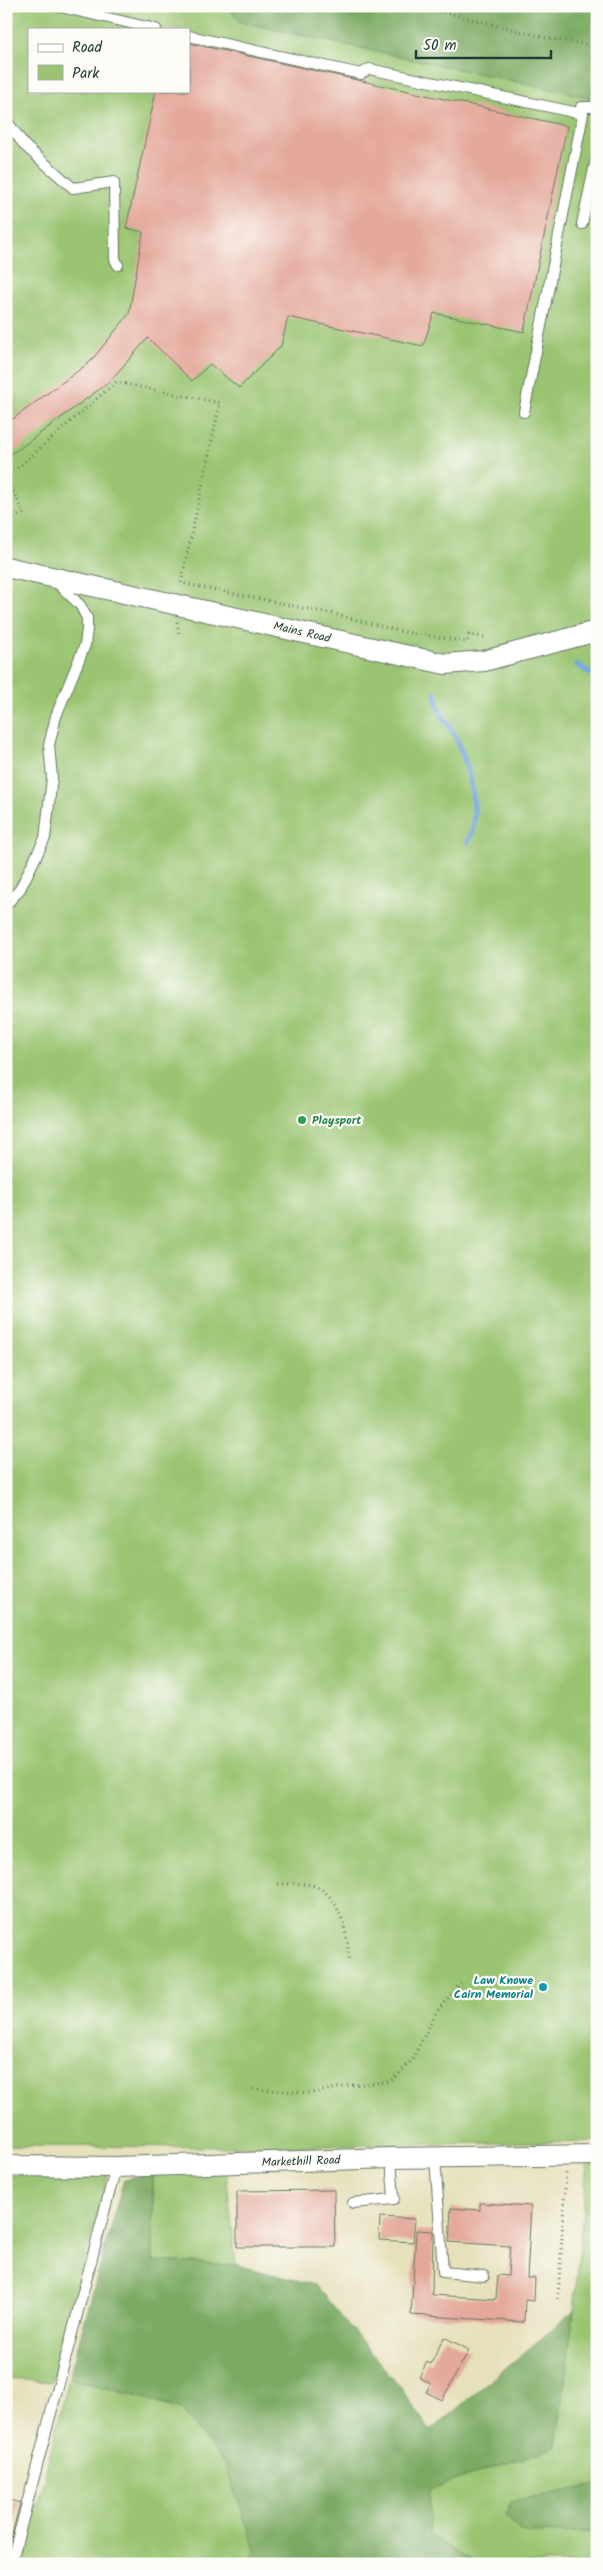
<svg xmlns="http://www.w3.org/2000/svg" width="603" height="2570" font-family="Kalam,sans-serif">
<style>
.green{fill:#9ac471;stroke:#5c8052;fill-rule:evenodd}
.forest{fill:#7baa63;stroke:#4d744c}
.lines{fill:none;stroke-linecap:round;stroke-linejoin:round}
.stream{stroke:#6da3da;stroke-width:5.5}
.building{fill:#e4a99b}
.service-casing{stroke:#657663;stroke-width:12}
.minor-casing{stroke:#657663;stroke-width:22}
.path{stroke:#657663;stroke-width:3;stroke-dasharray:1 4;stroke-linecap:butt}
.service{stroke:#fff;stroke-width:10}
.minor{stroke:#fff;stroke-width:20}
.leisure-dot{fill:#2e9e5b;stroke:#fdfcf7;stroke-width:2}
.culture-dot{fill:#0f9aa8;stroke:#fdfcf7;stroke-width:2}
.labels{text-anchor:middle;stroke-width:4.5;stroke-linejoin:round;paint-order:stroke}
.street-label{font-size:12px;fill:#1f3d34;stroke:#fdfcf7}
.leisure-label{font-size:12px;font-weight:bold;fill:#27864d;stroke:#fdfcf7;text-anchor:start}
.culture-label{font-size:12px;font-weight:bold;fill:#0d838f;stroke:#fdfcf7;text-anchor:end}
</style>
<rect width="100%" height="100%" fill="#fdfcf7"/>
<filter id="ink" filterUnits="userSpaceOnUse"><feTurbulence type="fractalNoise" baseFrequency=".02" numOctaves="2"/><feDisplacementMap in="SourceGraphic" scale="10" xChannelSelector="R" yChannelSelector="G"/><feConvolveMatrix kernelMatrix="1 2 1 2 8 2 1 2 1" color-interpolation-filters="sRGB"/></filter>
<filter id="wash" filterUnits="userSpaceOnUse"><feTurbulence type="fractalNoise" baseFrequency=".0096" numOctaves="4" result="noise"/><feDisplacementMap in="SourceGraphic" scale="20" xChannelSelector="R" yChannelSelector="G"/><feGaussianBlur stdDeviation="1.12" result="paint"/><feColorMatrix in="noise" values="0 0 0 0 0 0 0 0 0 0 0 0 0 0 0 0 0 1.4 0 .05"/><feComposite in="paint" operator="in"/></filter>
<g filter="url(#wash)">
<rect width="100%" height="100%" fill="#e6e0bb"/>
<path class="green" d="M6,6H228L240,22L597,99V2141L267,2147L6,2146ZM29,29H189V91H29Z
M587,2164H597V2564H477L429,2535L430,2488L556,2447L574,2311Z
M226,2170L236,2265L153,2261V2173Z
M108,2174L52,2382L6,2379V2175Z
M69,2378L180,2408L224,2463L257,2551L245,2564H23Z"/>
<path class="forest" d="M228,6H597V99L240,22Z
M153,2173V2261L236,2265L315,2285L405,2393L430,2431L574,2311L556,2447L430,2489L429,2535L477,2564H245L256,2550L224,2463L180,2408L69,2378L124,2179Z
M597,2485V2532L523,2533L505,2516L512,2501Z"/>
<g class="lines">
<path class="stream" d="M577,665L597,677
M436,693C436,711 446,720 454,734C467,759 483,817 468,842"/>
</g>
<g id="blocks">
<path class="building" d="M189,43L567,126L524,332L434,313L423,346L288,317L281,346L239,388L210,364L192,381L148,338L109,382L19,449L6,456V424L90,362L129,314L143,232L126,228L156,91H189Z
M334,2190L335,2247H237V2191Z
M480,2203L531,2206L527,2278H535L534,2301L525,2300L524,2322L411,2315L416,2230L433,2231L432,2295L496,2299L498,2275L508,2276L510,2246L449,2242L451,2208L480,2210Z
M380,2217L415,2219L413,2242L379,2240Z
M444,2337L469,2350L442,2400L426,2392L431,2384L419,2377L427,2362L431,2364Z
M6,2499L20,2503L10,2542H6Z"/>
</g>
</g>
<g filter="url(#ink)">
<use href="#blocks" fill-opacity="0" stroke="#657663" stroke-width="1"/>
<g class="lines">
<defs>
<path id="service" d="M56,6L156,29
M189,36L361,74L369,69L583,114L524,412
M580,114L581,107H595L597,111
M6,120L25,146L73,188L114,182L115,259L118,265
M582,224L597,155
M6,905L20,889L45,838L52,778L49,745L56,716L85,645L87,629V618L80,605L56,582
M435,2157L443,2272L484,2276
M353,2203L394,2199L391,2158
M11,2564L116,2167"/>
<path id="minor" d="M6,567L445,664L484,661L597,631
M6,2166L116,2167L391,2158L597,2155"/>
</defs>
<use href="#service" class="service-casing"/>
<use href="#minor" class="minor-casing"/>
<path class="path" d="M419,6L551,39L597,46
M6,478L116,382L220,403L181,583L338,615L399,631L467,642L469,635L484,637
M6,478L24,513L6,521
M177,622L179,634
M278,1884C287,1884 297,1883 306,1884C340,1888 348,1934 349,1961
M253,2089L312,2093L352,2085L387,2082L394,2079L412,2060L437,2011L461,1983
M558,2299L566,2173"/>
<use href="#service" class="service"/>
<use href="#minor" class="minor"/>
</g>
</g>
<circle class="leisure-dot" cx="302" cy="1120" r="5"/>
<circle class="culture-dot" cx="543" cy="1987" r="5"/>
<g class="labels">
<g class="street-label">
<text transform="translate(302 632) rotate(13)" y="4">Mains Road</text>
<text transform="translate(301 2161) rotate(-2)" y="4">Markethill Road</text>
</g>
<g class="leisure-label">
<text x="312" y="1124">Playsport</text>
</g>
<g class="culture-label">
<text x="533" y="1984">Law Knowe<tspan x="533" dy="14">Cairn Memorial</tspan></text>
</g>
</g>
<rect width="603" height="2570" fill="none" stroke="#fdfcf7" stroke-width="25"/>
<rect x="28" y="28" width="162" height="65" fill="#fdfcf7" stroke="#a4b0a9"/>
<rect x="38" y="44" width="25" height="8" fill="#ffffff" stroke="#a4b0a9"/>
<text x="72" y="52" font-size="15" fill="#1f3d34">Road</text>
<rect x="38" y="65" width="25" height="15" fill="#9ac471" stroke="#a4b0a9"/>
<text x="72" y="78" font-size="15" fill="#1f3d34">Park</text>
<path d="M416 50v8h135v-8" fill="none" stroke="#1f3d34" stroke-width="2.5"/>
<text x="423" y="50" font-size="15" fill="#1f3d34" stroke="#fdfcf7" stroke-width="4" paint-order="stroke">50 m</text>
</svg>
